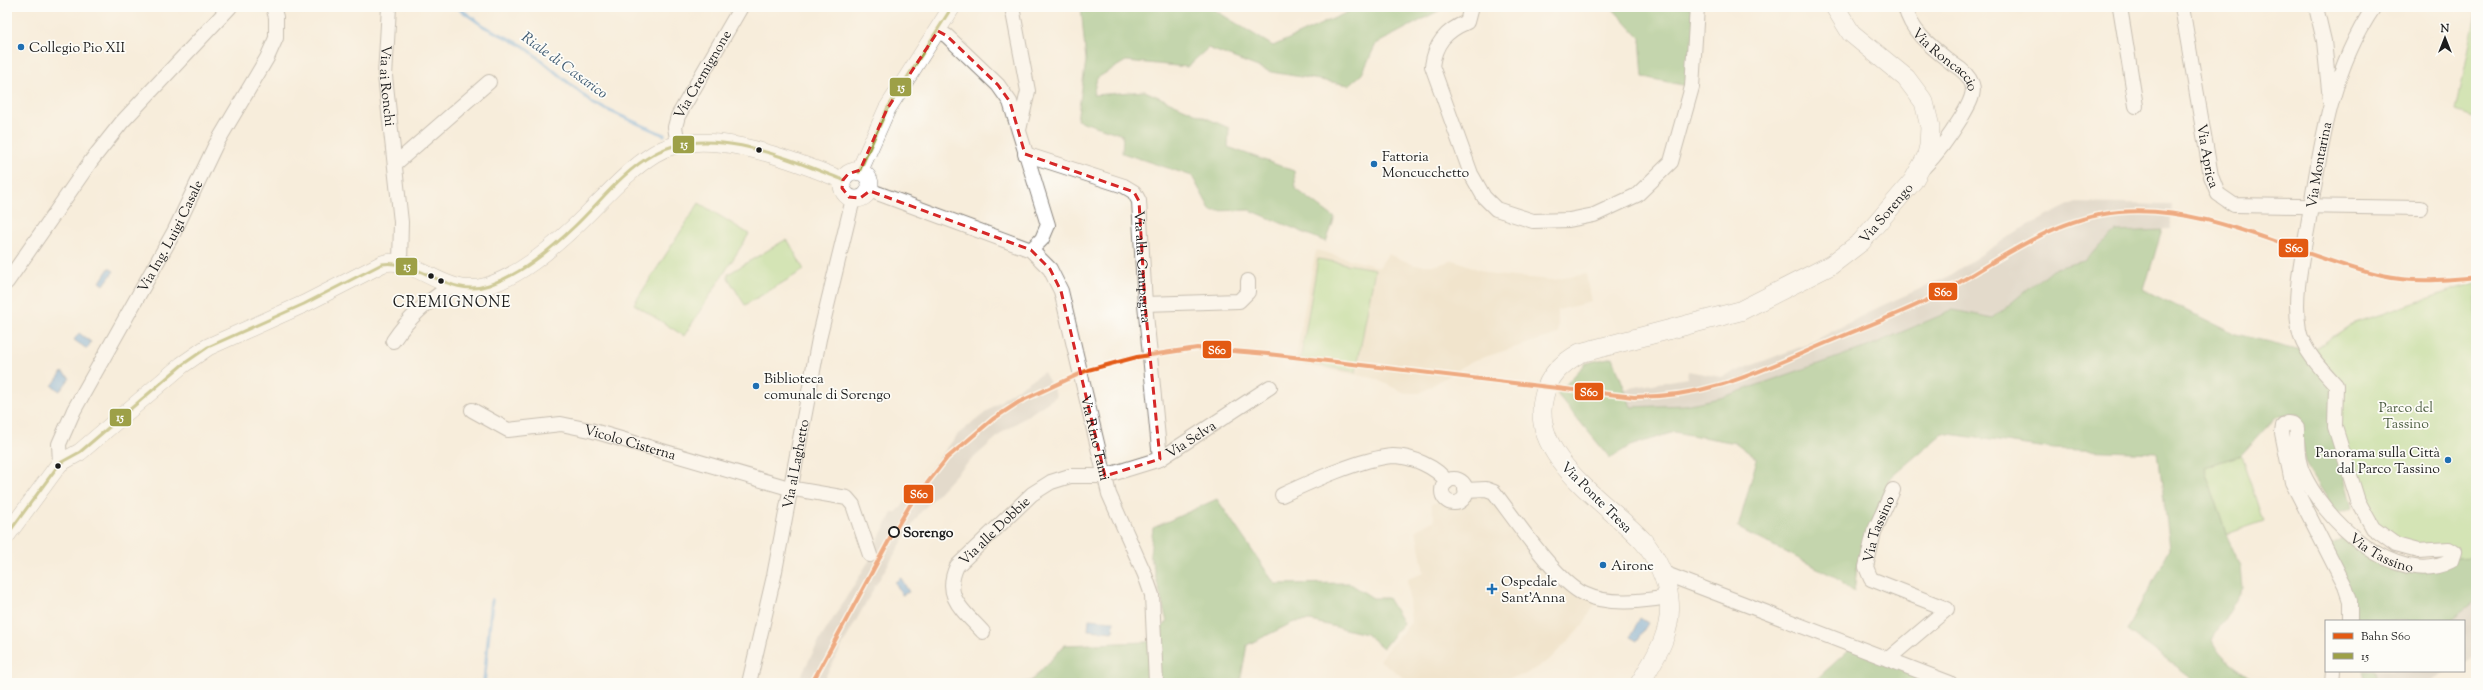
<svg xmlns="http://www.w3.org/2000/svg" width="2483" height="690" font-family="'Sorts Mill Goudy',serif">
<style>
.built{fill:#e8d9ba}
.industrial{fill:#c9c3b8}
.green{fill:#a9d988;stroke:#627a52}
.forest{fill:#86b974;stroke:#516a48}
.water{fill:#66a4d8;stroke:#41607a}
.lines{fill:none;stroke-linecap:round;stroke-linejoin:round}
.stream{stroke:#66a4d8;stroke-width:3.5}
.minor-casing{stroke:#8a847c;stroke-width:16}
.tertiary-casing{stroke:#8a847c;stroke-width:18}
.secondary-casing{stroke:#8a847c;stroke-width:20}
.minor{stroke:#fff;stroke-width:14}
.tertiary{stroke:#fff;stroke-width:17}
.secondary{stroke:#fff;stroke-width:19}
.bus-1-casing{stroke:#fdfcf7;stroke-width:6}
.bus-1{stroke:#9da047;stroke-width:3}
.rail-1-casing{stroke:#fdfcf7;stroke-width:7}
.rail-1{stroke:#e35a13;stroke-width:4}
.marked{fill:none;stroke:#d62828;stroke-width:3;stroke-dasharray:8 5;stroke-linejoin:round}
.poi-dot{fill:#1f6fb2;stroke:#fdfcf7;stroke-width:1.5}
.bus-dot{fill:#1c1c1c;stroke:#fdfcf7;stroke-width:1.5}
.stop-dot{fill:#fdfcf7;stroke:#1c1c1c;stroke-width:2}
.labels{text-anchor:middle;stroke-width:3.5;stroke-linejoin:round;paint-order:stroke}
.poi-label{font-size:14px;fill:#1c1c1c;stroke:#fdfcf7;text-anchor:start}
.street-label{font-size:14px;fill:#1c1c1c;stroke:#fdfcf7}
.park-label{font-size:14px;fill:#4d5e42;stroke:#fdfcf7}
.stop-label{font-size:14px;font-weight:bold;fill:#1c1c1c;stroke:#fdfcf7;text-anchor:start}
.water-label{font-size:15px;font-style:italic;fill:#3d5971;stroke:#fdfcf7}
.neighbourhood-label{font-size:15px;letter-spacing:1px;fill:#1c1c1c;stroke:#fdfcf7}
.line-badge{stroke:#fdfcf7;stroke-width:1.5}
.badge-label{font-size:11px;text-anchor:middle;font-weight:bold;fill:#fff}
</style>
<rect width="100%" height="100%" fill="#fdfcf7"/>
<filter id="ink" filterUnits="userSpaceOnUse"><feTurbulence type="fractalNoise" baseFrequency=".025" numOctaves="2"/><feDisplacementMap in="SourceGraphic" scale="8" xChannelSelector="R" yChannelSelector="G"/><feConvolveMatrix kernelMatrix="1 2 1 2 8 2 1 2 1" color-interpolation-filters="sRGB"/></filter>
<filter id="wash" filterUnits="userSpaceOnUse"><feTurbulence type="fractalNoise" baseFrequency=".012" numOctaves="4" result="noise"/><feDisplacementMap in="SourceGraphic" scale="16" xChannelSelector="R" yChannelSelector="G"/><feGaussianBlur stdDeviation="0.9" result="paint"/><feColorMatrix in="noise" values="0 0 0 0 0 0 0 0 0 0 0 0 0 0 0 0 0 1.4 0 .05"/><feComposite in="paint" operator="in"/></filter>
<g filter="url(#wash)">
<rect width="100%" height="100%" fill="#f7eddb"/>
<path class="built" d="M1316,250L1379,267L1388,254L1415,265H1436L1454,260L1493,275L1553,280L1586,274L1591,302L1558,310V334L1472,361L1420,393H1405L1373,378L1294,364Z
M1486,489L1567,584L1597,601L1582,626L1569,640L1548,661L1524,675L1479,683H1411L1379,660L1411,622L1407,579L1424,573L1416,530L1435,520L1431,504L1446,500L1457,502L1465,494Z"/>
<path class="industrial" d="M2073,203L2172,205L2170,229L2116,232L2084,261L2052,269L1993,318L1952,310L1867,347L1720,398L1684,405L1631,407L1624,389L1687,378L1688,371L1721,377L1808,344L1883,305L1945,278L2019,230Z
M1044,372L1057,396L1003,432L960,470L919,514L874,588L822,683H797L819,641L869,561L873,549L892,513H896L958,434L1008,395Z
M2476,602V654L2464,663V621H2451Z
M2375,671H2449L2428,683H2376Z"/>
<path class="green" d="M2476,13V118L2456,111Z
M699,203L749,234L684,336L634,304Z
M785,240L789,242L804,270L745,305L728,278V274Z
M1318,259L1375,269L1356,372L1300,362Z
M2476,282V556L2454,557L2418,551L2373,528L2310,352L2352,324Z
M2241,455L2263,521L2226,534L2204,467Z
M311,680L323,683H266L268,682Z"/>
<path class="forest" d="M1081,7H1210L1273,46L1359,7H1446L1376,44L1362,74L1349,85L1271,72L1208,48L1187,67L1126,61L1097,78L1093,95L1145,91L1229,128L1228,147L1294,171L1296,189L1335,218L1326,242L1250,210L1211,211L1192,176L1122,153L1123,135L1077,120L1086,61Z
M1611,7H1697L1692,87L1643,77L1640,38Z
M2162,230L2144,290L2232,333L2310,352L2336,385L2337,448L2352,508L2337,514L2305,463L2298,414L2276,417L2241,455L2204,467L2226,534L2241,567L2243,588L2212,640C2220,660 2243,674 2263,683H2199L2127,630L2170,548L2158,453L2053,449L1943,433L1890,478L1858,559L1854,592L1833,576L1738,528L1757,459L1736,443L1674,432L1630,446L1610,458L1557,394L1586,363L1613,357L1631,407L1684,405L1720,398L1867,347L1953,310L1993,318L2052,269L2084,261L2116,232Z
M1217,499L1275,584L1349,583L1373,598H1388L1403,623L1383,648L1366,634L1310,621L1294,622L1247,645L1240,683H1017L1031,681L1065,645L1147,642L1167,622L1150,554L1153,528Z
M2350,534L2416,567L2454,557L2476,556V602L2451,621H2351L2327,547Z
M1851,648L1942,683H1812Z
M2363,671H2375L2377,683H2366Z"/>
<path class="water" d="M109,268L114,271L104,285L100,282Z
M79,333L91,342L87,349L74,340Z
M62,372L70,378L60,391L52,386Z
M901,578L909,592L902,595L895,582Z
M1640,618L1648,623L1637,641L1630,637Z
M1089,619L1114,621L1113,632L1088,630Z"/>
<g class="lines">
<path class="stream" d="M457,7L485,27L524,46L594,104L664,135
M484,683L492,600"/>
</g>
</g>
<g filter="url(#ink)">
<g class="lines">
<defs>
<g id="minor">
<path id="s1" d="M389,7L385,76L401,222L400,263"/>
<path d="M1012,7L1028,91L1019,130"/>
<path d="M1471,7L1467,22C1445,31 1435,44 1432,66L1471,174L1484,197L1496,209L1533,221L1569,220L1594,215L1637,195L1671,162L1692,87L1697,7"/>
<path id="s2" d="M1905,7C1912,34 1932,47 1953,64C1961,69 1969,75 1972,84C1976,95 1966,109 1961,118C1950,136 1939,152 1924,167"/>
<path d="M2120,7L2136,106"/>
<path id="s3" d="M2182,7L2211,176L2218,194L2234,205L2421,208"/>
<path d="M2316,7L2324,41L2330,100"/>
<path d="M938,31L947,36L998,85L1010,102L1048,225L1042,239L1031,250"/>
<path id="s4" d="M678,144L675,127L678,116L741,7"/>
<path id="s5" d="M1025,154L1124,186L1134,192L1139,201L1145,304L1160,459"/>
<path d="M395,164L489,82"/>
<path id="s6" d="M869,190L1031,250L1050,269L1061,291L1109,494L1145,575L1152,595L1156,683"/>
<path d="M7,282L91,161L122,122L230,7"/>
<path d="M1145,304L1239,301L1248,292V281"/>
<path d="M393,341C409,317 427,302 451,286"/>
<path id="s7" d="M472,410L508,430L561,424L590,430L789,488L847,498L853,505L870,555"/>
<path id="s8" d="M60,463L59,444L74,410L174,232L215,146L267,58L276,38V17L273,7"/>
<circle cx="1454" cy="491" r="12"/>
<path d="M1465,490L1486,489L1494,492C1515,519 1555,580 1584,594C1609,606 1642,601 1669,597"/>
<path d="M1282,495C1310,482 1362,458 1393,456C1411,456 1437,467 1447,482"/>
<path d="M1661,572L1950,683"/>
<path id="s9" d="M2350,621V601L2345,586L2292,482L2282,433L2283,426L2287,423L2293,424L2297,428C2297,442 2297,458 2302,471C2322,518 2395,590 2451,561L2454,552L2449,549L2418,551L2396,545L2373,528L2358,501L2335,427L2336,385C2323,371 2302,349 2299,330C2293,295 2302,260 2308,225C2320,151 2330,71 2374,7"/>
<path id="s10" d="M983,632C964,611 942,597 957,566L1032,494L1051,482L1070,476H1105L1160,459L1270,387"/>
<path id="s11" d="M1888,659L1947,609L1871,579L1866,567L1874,532L1893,490"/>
<path id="s12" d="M749,683L774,576L819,339L853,199"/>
<path d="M2332,683L2333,671"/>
</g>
<path id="tertiary" d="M842 185a14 14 0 1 1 28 0a14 14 0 1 1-28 0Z
M859,172L887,109L952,7
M7,535L60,463L80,452L182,365L208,347L304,304L382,264C413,253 445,300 487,286C520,275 547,252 572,229C598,205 625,172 654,154C705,123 793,161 843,180"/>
<g id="secondary">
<path id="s13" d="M1640,683C1656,657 1673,631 1669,599C1667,580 1656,556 1643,541C1608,503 1528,457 1544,396C1549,375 1561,364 1580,353L1740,311L1831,265L1861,242L1913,181L1926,158L1929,146L1930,127L1924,102L1906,78L1851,33L1835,7"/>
</g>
</defs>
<use href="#minor" class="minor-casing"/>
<use href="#tertiary" class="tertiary-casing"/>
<use href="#secondary" class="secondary-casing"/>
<use href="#minor" class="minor"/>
<use href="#tertiary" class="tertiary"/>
<use href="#secondary" class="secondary"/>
<defs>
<path id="bus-1" d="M859,172L887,109L952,7
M7,535L60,463L80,452L182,365L208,347L304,304L382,264C420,259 449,299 489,285C522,274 550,250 575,226C600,202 623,171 654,154C709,123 789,159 843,180"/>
</defs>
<use href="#bus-1" class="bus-1-casing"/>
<use href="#bus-1" class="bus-1"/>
<defs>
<path id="rail-1" d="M812,683L892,535L910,505L947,458L993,419L1019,402L1088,370L1137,357L1197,348L1268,354L1634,397C1716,397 1765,368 1838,338C1873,323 1908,311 1941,293C1998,261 2052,218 2119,212C2212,204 2294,256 2382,276C2414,283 2444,280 2476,277"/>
</defs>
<use href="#rail-1" class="rail-1-casing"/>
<use href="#rail-1" class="rail-1"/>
</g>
</g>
<path d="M0 0H2483V690H0ZM938,31L947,36L998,85L1010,102L1025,154L1134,192L1139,201L1145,304L1160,459L1105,476L1061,291L1050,269L1031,250L870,191L860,198L849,197L842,188L843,180L848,174L860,170L887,109Z" fill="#f7eddb" fill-opacity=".55" fill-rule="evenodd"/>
<path class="marked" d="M938,31L947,36L998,85L1010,102L1025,154L1134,192L1139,201L1145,304L1160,459L1105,476L1061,291L1050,269L1031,250L870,191L860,198L849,197L842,188L843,180L848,174L860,170L887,109Z"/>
<g class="poi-dot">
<circle cx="21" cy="47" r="4"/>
<circle cx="1374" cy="164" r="4"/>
<circle cx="756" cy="386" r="4"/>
<circle cx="2448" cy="460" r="4"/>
<circle cx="1603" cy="565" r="4"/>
<path d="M1490 583h4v4h4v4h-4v4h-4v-4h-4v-4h4z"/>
</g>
<g class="bus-dot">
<circle cx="759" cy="150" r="3.5"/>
<circle cx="431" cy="276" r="3.5"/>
<circle cx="441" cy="281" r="3.5"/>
<circle cx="58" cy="466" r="3.5"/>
</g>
<circle class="stop-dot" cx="894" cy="532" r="5"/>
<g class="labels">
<g class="poi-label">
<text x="29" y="52">Collegio Pio XII</text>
<text x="1382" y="161">Fattoria<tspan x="1382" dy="16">Moncucchetto</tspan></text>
<text x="764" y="383">Biblioteca<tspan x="764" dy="16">comunale di Sorengo</tspan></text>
<text x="2440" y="457" text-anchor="end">Panorama sulla Città<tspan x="2440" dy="16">dal Parco Tassino</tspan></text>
<text x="1611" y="570">Airone</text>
<text x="1501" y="586">Ospedale<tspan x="1501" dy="16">Sant'Anna</tspan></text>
</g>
<g class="street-label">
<text dy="5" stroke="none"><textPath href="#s2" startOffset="68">Via Roncaccio</textPath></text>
<text dy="5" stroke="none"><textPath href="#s4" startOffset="77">Via Cremignone</textPath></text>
<text dy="5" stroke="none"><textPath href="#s1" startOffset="79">Via ai Ronchi</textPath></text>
<text dy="5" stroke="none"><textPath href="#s3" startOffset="151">Via Aprica</textPath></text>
<text dy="5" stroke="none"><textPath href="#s9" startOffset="943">Via Montarina</textPath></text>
<text dy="5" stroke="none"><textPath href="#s13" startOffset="741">Via Sorengo</textPath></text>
<text dy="5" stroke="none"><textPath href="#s8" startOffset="255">Via Ing. Luigi Casale</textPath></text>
<text dy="5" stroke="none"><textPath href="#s5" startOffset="192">Via alla Campagna</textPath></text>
<text dy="5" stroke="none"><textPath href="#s6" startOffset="375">Via Rino Tami</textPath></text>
<text dy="5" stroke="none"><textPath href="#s10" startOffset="353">Via Selva</textPath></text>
<text dy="5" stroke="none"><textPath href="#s7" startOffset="166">Vicolo Cisterna</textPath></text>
<text dy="5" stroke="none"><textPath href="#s12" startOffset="224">Via al Laghetto</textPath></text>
<text transform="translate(1597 497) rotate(45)" y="5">Via Ponte Tresa</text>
<text dy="5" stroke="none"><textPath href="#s11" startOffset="212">Via Tassino</textPath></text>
<text dy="5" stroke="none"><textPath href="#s10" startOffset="129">Via alle Dobbie</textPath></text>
<text dy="5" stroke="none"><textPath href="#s9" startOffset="387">Via Tassino</textPath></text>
</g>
<g class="park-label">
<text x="2406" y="412">Parco del<tspan x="2406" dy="16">Tassino</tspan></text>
</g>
<g class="stop-label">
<text x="903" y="537">Sorengo</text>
</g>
<g class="water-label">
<text transform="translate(565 65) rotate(36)" y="5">Riale di Casarico</text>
</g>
<g class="neighbourhood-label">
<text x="452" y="307">CREMIGNONE</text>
</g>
</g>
<g class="line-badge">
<rect x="889" y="77" width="23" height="20" rx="4" fill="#9da047"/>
<rect x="672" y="135" width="23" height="19" rx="4" fill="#9da047"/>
<rect x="2278" y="238" width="31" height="20" rx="4" fill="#e35a13"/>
<rect x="395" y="257" width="23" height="19" rx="4" fill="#9da047"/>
<rect x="1928" y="282" width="30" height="19" rx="4" fill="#e35a13"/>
<rect x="1202" y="340" width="30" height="19" rx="4" fill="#e35a13"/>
<rect x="1574" y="382" width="30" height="19" rx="4" fill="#e35a13"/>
<rect x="109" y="408" width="23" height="19" rx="4" fill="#9da047"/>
<rect x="903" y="484" width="31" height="20" rx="4" fill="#e35a13"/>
</g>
<g class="badge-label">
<text x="901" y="91">15</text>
<text x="684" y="148">15</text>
<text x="2294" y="252">S60</text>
<text x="407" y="270">15</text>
<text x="1943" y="296">S60</text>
<text x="1217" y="354">S60</text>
<text x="1589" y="396">S60</text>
<text x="120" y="421">15</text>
<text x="919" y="498">S60</text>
</g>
<rect width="2483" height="690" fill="none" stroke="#fdfcf7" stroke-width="24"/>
<rect x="2325" y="620" width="140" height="52" fill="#fdfcf7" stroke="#a3a29f"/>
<rect x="2333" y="633" width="20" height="6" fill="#e35a13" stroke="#a3a29f"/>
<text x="2361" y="640" font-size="12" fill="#1c1c1c">Bahn S60</text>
<rect x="2333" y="653" width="20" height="6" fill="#9da047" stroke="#a3a29f"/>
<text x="2361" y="660" font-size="12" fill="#1c1c1c">15</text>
<g transform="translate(2445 38)" stroke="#fdfcf7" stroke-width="3" paint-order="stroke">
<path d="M0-3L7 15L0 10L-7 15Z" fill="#1c1c1c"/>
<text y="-6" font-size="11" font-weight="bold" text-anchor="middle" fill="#1c1c1c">N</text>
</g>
</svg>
